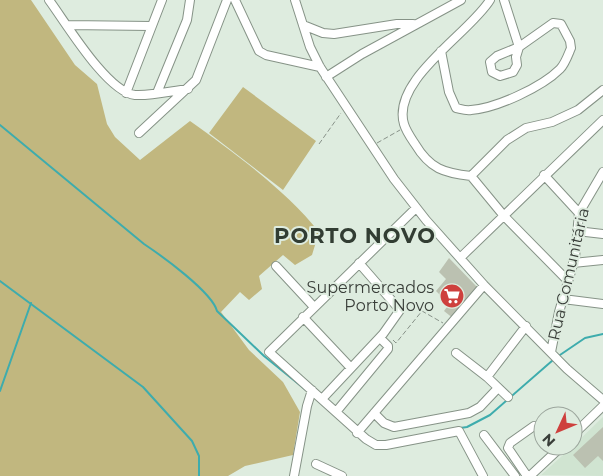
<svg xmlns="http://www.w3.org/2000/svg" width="603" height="476" font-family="Montserrat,sans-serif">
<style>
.built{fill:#d0e4d1}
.green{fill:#c1b77f}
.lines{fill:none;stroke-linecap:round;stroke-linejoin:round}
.stream{stroke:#3eacad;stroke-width:2}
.building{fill:#bbc1b1}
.minor-casing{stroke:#869387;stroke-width:10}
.path{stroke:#889289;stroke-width:1;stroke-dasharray:5 2.5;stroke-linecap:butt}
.minor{stroke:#fff;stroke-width:8}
.labels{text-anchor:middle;stroke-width:4;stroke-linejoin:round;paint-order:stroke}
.street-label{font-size:16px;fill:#393e39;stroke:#deecdf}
.poi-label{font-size:16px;fill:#393e39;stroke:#deecdf;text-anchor:end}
.district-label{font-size:21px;font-weight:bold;letter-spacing:1px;fill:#323d33;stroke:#deecdf}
</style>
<rect width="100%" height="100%" fill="#deecdf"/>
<path class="built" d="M603,417V476L541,475L573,446Z"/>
<path class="green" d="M0,0H31L75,65L97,84L107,124L115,137L140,160L190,121C232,151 287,191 319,232L312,255L295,265L283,255L259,276L262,289L249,300L240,292L221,312L249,350L283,382L300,412L293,455L245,466L228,476H0Z
M243,87L316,141L283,190L209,133Z"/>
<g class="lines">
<path class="stream" d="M0,125L144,244C162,256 212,292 217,311L264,356L306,390
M0,281L143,387L192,441L199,456V476
M557,357L585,338L603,334
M0,391L31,303
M447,430L467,427L490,415L553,360"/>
</g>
<path class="building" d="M449,258L478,288L454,319L444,311L452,300L447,296L444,299L436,291L446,279L439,272Z
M603,427V461L598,456L585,468L573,455Z"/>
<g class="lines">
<defs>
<path id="minor" d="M49,0C66,23 107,92 135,95C152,96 171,91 188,89
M235,0L259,51L266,55L320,67
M295,0L310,47L320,67L394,179L426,220L484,285L567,369L603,400
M490,0C470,33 391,80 404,124C406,131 411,138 415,144C430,169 444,173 471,176L507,140L526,128L552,122L578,110L603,90
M504,0L519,47
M67,25L151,26
M303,25L323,33L334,34L397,24H413
M441,51L449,92L456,108C461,109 466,111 471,110C497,108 542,87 560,69C565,64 568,55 571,48L570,41L561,24L553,23L519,47L497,56L490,62L492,72L500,76L513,72L517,65L516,57L519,47
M326,77L362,54L461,0
M126,93L162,0
M157,93L187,20L190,0
M139,133L196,80L227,0
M544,175L579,213
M471,176L504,216L568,281
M416,208L269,352L366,439L376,445H386L459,431L483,476
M577,231L603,234
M460,258L603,120
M573,263L603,260
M276,266L314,307
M563,299L603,304
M303,317L351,368
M551,352L559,312L575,258L579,213L603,172
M456,353L487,377L508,397
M487,377L526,326
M322,399L383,334L400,310L359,263
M336,412L388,349V346L380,338
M374,413L384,423L394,427L469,413L480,407L498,388
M357,433L484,285
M484,435L515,476
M573,435L603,406
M316,464L342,476
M294,476L307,406L312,390
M527,476L508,448L510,443L534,426
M530,476L562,446"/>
</defs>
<use href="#minor" class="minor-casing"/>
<path class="path" d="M377,143L400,130
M319,144L341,113
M393,340L396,343L422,311L443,323"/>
<use href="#minor" class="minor"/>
</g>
<defs>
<symbol id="supermarket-disc" viewBox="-11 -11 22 22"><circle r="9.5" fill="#ce403d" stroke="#deecdf"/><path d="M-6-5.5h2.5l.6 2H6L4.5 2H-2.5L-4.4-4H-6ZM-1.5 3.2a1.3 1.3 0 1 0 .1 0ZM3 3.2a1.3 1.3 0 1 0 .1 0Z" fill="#fff"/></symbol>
</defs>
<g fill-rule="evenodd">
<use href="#supermarket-disc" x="438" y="282" width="28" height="28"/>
</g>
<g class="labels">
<g class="street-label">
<text transform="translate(568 274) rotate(-77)" y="6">Rua Comunitária</text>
</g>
<g class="poi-label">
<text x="434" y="293">Supermercados<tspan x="434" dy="18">Porto Novo</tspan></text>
</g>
<g class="district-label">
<text x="355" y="243">PORTO NOVO</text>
</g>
</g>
<g transform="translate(558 431) rotate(226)"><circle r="24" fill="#deecdf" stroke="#9ca69d"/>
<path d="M0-4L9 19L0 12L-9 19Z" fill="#ce403d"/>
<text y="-8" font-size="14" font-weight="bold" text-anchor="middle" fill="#393e39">N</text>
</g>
</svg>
